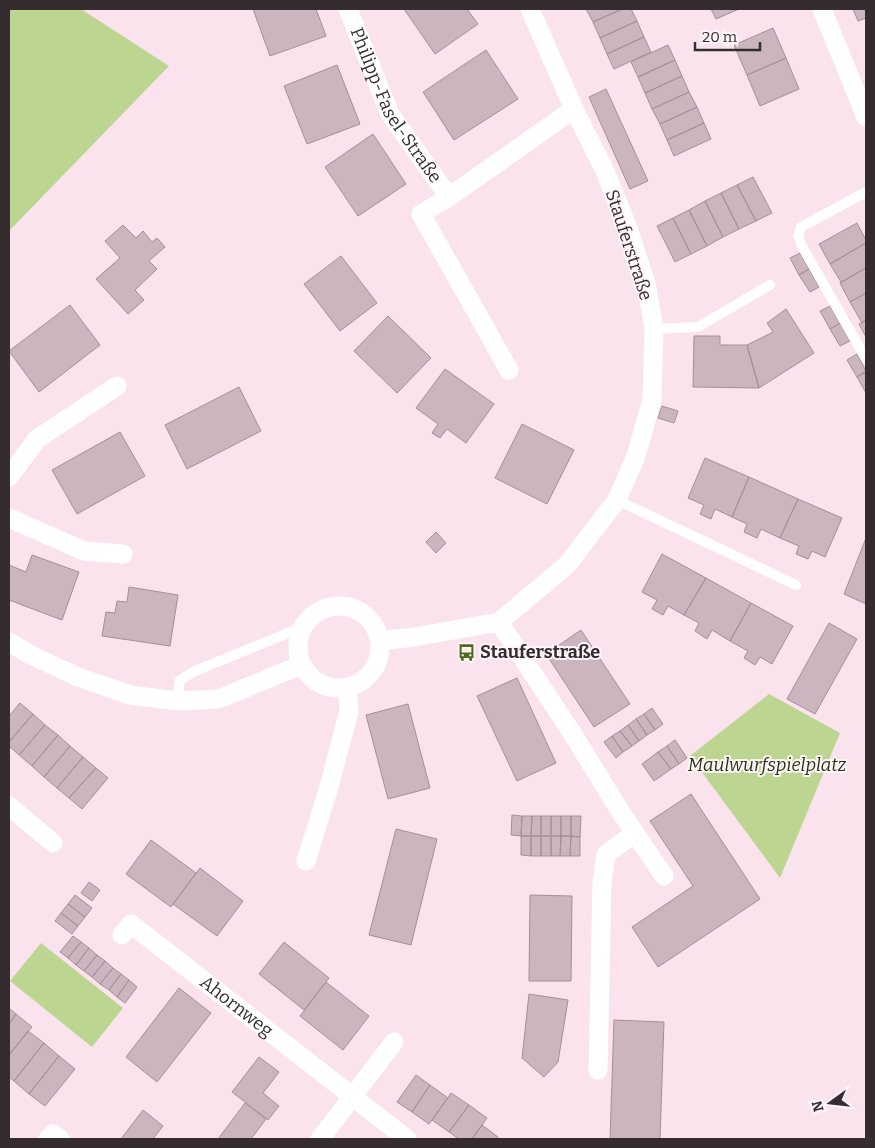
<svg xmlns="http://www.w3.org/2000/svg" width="875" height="1148" font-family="Bitter,serif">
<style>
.green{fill:#bcd692}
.building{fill:#cbb6bf;stroke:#a48f98}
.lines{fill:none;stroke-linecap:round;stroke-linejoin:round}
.lane{stroke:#fff;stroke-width:10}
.street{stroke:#fff;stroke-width:19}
.labels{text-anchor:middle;stroke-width:4;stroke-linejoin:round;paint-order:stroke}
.street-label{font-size:18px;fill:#352c30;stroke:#fef5f9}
.poi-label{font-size:18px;font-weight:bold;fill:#352c30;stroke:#fef5f9;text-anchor:start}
.park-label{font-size:18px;font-style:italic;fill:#273310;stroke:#fef5f9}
</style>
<rect width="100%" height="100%" fill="#fae3ed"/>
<path class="green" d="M9,9H81L169,66L9,231Z
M769,694L840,733L780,878L690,756Z
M41,943L123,1008L92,1047L10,981Z"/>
<path class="building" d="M253,9H316L326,36L270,56Z
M404,9H467L478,24L435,54Z
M586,9H622L593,22Z
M622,9H631L637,21L600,38L593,22Z
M711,9H739L716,19Z
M853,9H866V18L858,21Z
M637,21L644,37L607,54L600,38Z
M773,28L786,58L747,75L734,45Z
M644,37L651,52L614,69L607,54Z
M668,45L675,60L638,77L631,62Z
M486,50L518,99L454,140L423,92Z
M786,58L799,89L760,106L747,75Z
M675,60L682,76L645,93L638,77Z
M337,65L360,124L307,144L284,86Z
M682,76L689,92L652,109L645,93Z
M606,89L648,181L630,189L589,97Z
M689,92L697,107L660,124L652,109Z
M697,107L704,123L667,140L660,124Z
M704,123L711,139L674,156L667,140Z
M373,134L406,184L358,216L325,167Z
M753,177L772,213L756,221L737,185Z
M737,185L756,221L739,229L721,193Z
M721,193L739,229L723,237L705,201Z
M705,201L723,237L707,246L689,210Z
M689,210L707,246L691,254L673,218Z
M673,218L691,254L675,262L657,226Z
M857,223L866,240V243L830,264L819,244Z
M123,225L136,238L143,231L152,242L157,238L165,247L149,261L157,269L135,290L144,300L128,314L96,279L120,258L105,241Z
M866,243V268L841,282L830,264Z
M800,253L809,269L799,275L790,258Z
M341,256L377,303L340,331L304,284Z
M866,268V293L850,302L840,283Z
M809,269L819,287L810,292L799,275Z
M866,293V320L862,323L850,302Z
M70,305L100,345L39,392L9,351Z
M830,306L840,323L830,329L820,311Z
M786,309L814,353L759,388L747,345L773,332L767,323Z
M388,316L431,358L397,393L354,351Z
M866,320V337L859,324Z
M840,323L850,341L840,346L830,329Z
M694,336H720V345H747L759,388L693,387Z
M857,354L866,371L857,377L847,360Z
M445,369L494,404L466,443L447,429L440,438L432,433L438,424L416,408Z
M866,372V393L857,377Z
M239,387L261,431L187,469L165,425Z
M662,406L678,411L674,423L658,418Z
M522,424L574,450L547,504L495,478Z
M120,432L145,476L77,514L52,470Z
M705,458L749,477L732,517L715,509L711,519L700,514L704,505L688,498Z
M749,477L798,499L780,538L761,529L757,538L744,532L747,524L732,517Z
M798,499L842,518L825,557L812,551L808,559L796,554L799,546L780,538Z
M436,532L446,543L436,553L426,542Z
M866,538V604L844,594Z
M662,554L706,578L684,615L668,606L663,615L652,609L657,600L642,592Z
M32,555L79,572L62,620L9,600V565L26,572Z
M706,578L751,603L730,641L712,630L707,639L695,631L699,623L684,615Z
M129,587L178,595L170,646L102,636L106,612L115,613L117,601L127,602Z
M751,603L793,626L772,664L760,657L755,665L744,658L748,651L730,641Z
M829,623L857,639L815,714L787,699Z
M581,630L630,704L594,727L546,654Z
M517,678L556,763L517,781L477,696Z
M20,703L33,714L9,742V716Z
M408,704L430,788L388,799L366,715Z
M652,708L663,724L655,730L644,714Z
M33,714L45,725L19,755L9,746V742Z
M644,714L655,730L647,735L636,719Z
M636,719L647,735L639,741L628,725Z
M45,725L58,735L32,766L19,755Z
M628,725L639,741L632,746L620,731Z
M620,731L632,746L623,752L612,736Z
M58,735L70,746L44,777L32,766Z
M612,736L623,752L616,758L604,742Z
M675,740L687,758L679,764L667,746Z
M70,746L83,757L57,788L44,777Z
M667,746L679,764L671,769L658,752Z
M658,752L671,769L654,781L642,764Z
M83,757L96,768L69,798L57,788Z
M96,768L108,778L82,809L69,798Z
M691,794L760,899L658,967L632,927L693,886L650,821Z
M512,815L522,816L521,836L511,835Z
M522,816H532L531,836H521Z
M532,816H541V836H531Z
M541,816H551V836H541Z
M551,816H561V836H551Z
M561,816H571V836H561Z
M571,816H581L580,837L571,836Z
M396,829L437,839L411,945L369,935Z
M521,836H531V856L521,855Z
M531,836H541V856H531Z
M541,836H551V856H541Z
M551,836H561L560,856H551Z
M561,836H571L570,856H560Z
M571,836L580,837V856H570Z
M151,840L196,873L171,907L126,874Z
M200,868L243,901L217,936L173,904Z
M89,882L100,890L92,901L81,893Z
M75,895L92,908L85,917L68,904Z
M530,895L572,896L571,981H529Z
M68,904L85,917L78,926L61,913Z
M61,913L78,926L72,934L55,921Z
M73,936L81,942L68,958L60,952Z
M81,942L89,948L76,965L68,958Z
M284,942L329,978L304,1010L259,974Z
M89,948L97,955L84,971L76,965Z
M97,955L105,961L92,977L84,971Z
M105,961L113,968L100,984L92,977Z
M113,968L121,974L109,990L100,984Z
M121,974L129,980L117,997L109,990Z
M129,980L137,987L125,1003L117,997Z
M326,982L369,1016L343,1050L300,1016Z
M179,988L211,1013L157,1082L126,1057Z
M529,994L568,1000L558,1062L544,1077L522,1058Z
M9,1008L16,1014L9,1024Z
M16,1014L32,1027L9,1055V1024Z
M614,1020L664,1022L660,1139H610Z
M28,1031L44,1043L14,1081L9,1077V1055Z
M44,1043L59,1056L29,1094L14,1081Z
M59,1056L75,1069L45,1106L29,1094Z
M259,1057L279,1072L263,1093L279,1106L268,1120L232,1092Z
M416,1075L430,1085L412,1112L397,1102Z
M430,1085L448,1098L429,1124L412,1112Z
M451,1093L469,1105L449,1132L432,1120Z
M245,1103L266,1119L251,1139H218Z
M469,1105L487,1118L472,1139H459L449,1132Z
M143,1110L163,1126L153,1139H121Z
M482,1125L498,1137L497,1139H472Z"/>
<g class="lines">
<path class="lane" d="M866,192L801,227L798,236L803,248L866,359
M654,329L698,327L770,285
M617,500L796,585
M177,701L180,680L195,671L303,627"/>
<g class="street">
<path id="s1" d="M348,9L390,114L449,197"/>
<path d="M822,9L866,117"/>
<path d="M509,370L421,214L449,197L574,109"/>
<path d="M9,477L37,439L117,386"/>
<path d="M9,518L84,551L123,554"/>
<circle cx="339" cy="647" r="41"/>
<path d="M499,622L572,733L622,814L664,876"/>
<path d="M380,641L414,637L499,622L567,565L617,500L636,456L652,400L654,329L646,283L628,228L604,169L574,109L530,9"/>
<path d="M9,642L31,655L78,677L130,695L177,701L219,699L301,665"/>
<path d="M9,806L53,843"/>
<path d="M306,861L329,787L349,711L347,687"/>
<path id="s2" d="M122,935L131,924L407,1139"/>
<path d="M598,1070L602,883L606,854L635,833"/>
<path d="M48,1139L53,1134L60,1139"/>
<path d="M320,1139L394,1042"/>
</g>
</g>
<defs>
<symbol id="bus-bare" viewBox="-9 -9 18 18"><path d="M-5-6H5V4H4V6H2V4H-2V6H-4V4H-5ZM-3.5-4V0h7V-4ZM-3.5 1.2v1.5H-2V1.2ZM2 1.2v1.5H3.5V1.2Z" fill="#526a1b" stroke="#fef5f9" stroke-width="2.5" paint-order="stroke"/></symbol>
</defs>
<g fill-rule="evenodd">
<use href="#bus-bare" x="454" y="640" width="25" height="25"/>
</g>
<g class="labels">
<g class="street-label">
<text dy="6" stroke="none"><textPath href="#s1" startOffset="108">Philipp-Fasel-Straße</textPath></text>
<text transform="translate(629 245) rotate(72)" y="6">Stauferstraße</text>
<text dy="6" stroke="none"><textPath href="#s2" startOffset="148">Ahornweg</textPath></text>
</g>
<g class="poi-label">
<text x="480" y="658">Stauferstraße</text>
</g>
<g class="park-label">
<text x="767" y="771">Maulwurfspielplatz</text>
</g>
</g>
<rect width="875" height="1148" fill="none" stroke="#352c30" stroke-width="20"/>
<g transform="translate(830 1103) rotate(255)" stroke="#fef5f9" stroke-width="4" paint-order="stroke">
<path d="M0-4L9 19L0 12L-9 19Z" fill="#352c30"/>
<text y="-8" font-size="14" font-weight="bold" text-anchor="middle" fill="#352c30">N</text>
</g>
<path d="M695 42v8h65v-8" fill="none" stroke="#352c30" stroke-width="2.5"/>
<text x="702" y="42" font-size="15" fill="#352c30" stroke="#fef5f9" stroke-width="4" paint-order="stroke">20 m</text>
</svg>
